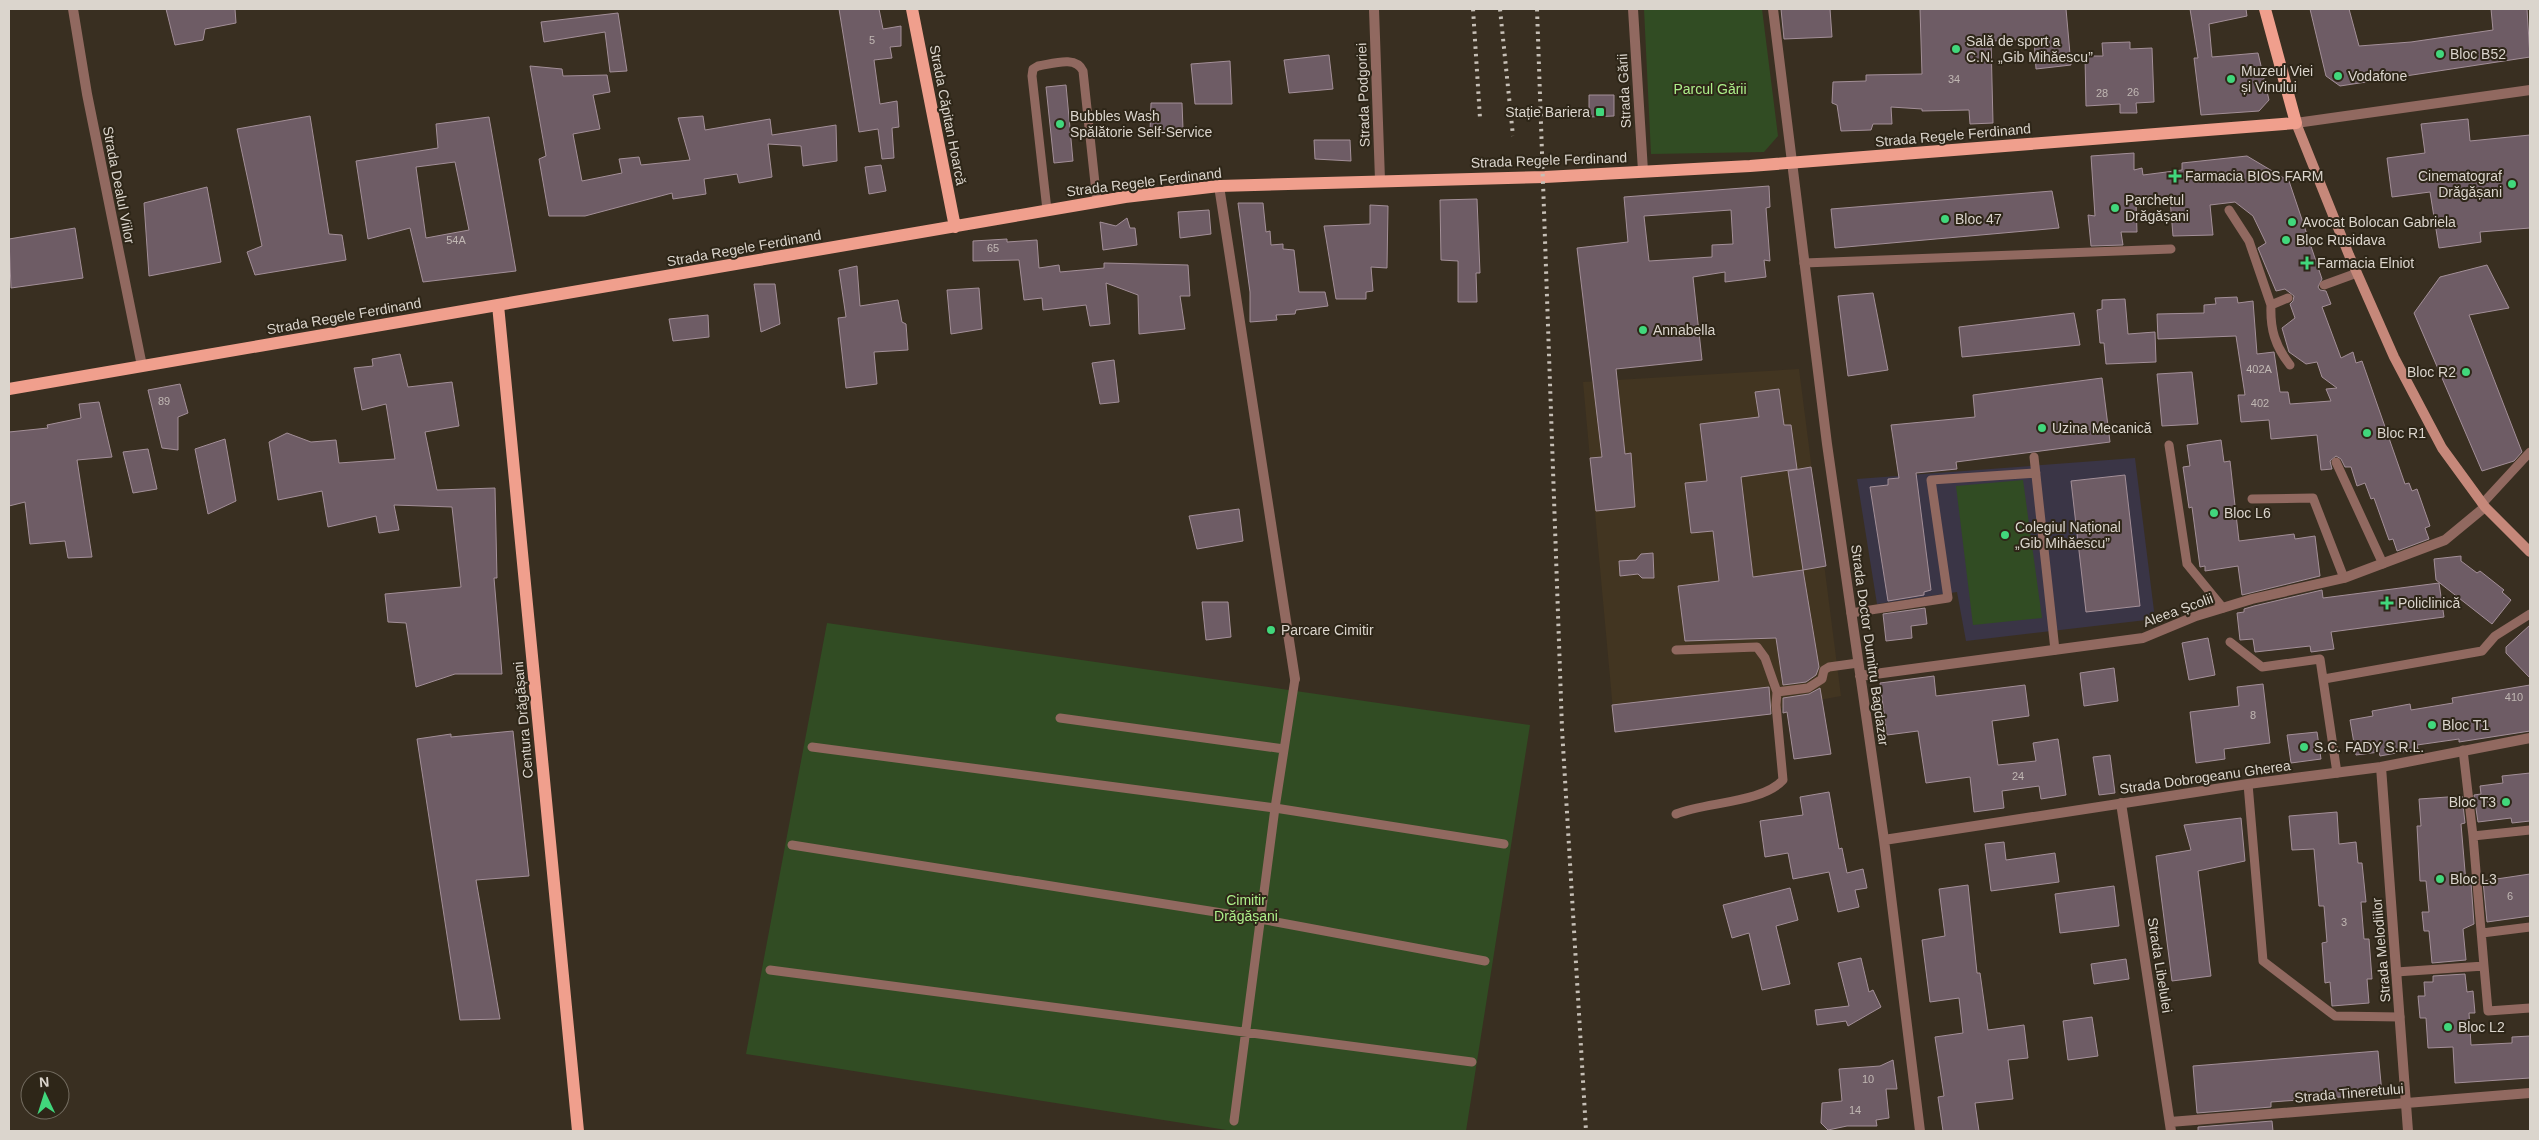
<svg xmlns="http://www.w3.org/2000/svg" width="2539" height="1140" font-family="Arial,sans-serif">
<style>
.built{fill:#423521}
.education{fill:#3a3546}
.green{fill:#314c23}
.building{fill:#6e5c65;stroke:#a38f98;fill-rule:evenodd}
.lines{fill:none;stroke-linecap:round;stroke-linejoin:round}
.service{stroke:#916960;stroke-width:9}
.pedestrian{stroke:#916960;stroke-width:10}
.minor{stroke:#916960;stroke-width:10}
.tertiary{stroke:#916960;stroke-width:10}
.secondary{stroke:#c6887a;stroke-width:10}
.primary{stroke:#f09f8d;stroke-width:12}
.rail{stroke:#c6bfb6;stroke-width:4;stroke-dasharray:2.5 5;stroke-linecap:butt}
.poi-dot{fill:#41d77c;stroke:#2e2618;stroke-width:2}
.labels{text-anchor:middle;stroke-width:4;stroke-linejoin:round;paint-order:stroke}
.number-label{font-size:11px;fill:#c0b7b3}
.poi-label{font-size:14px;fill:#dbd5cd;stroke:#2e2618;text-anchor:start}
.park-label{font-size:14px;fill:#adef8a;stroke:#2e2618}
.street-label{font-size:14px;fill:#dbd5cd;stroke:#2e2618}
</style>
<rect width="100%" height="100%" fill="#392f21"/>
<path class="built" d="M1799,369L1841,696L1786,706L1766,715L1615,732L1583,382Z"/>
<path class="education" d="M2135,458L2155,619L1966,641L1957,592L1877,604L1857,479Z"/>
<path class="green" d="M1644,9H1762L1778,136L1764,152L1651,154Z
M2023,480L2042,618L1973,625L1956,486Z
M827,623L1530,725L1466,1131H1233L746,1054Z"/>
<path class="building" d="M166,9H235L236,23L205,29L203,40L175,45Z
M839,9H879L883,29L901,26V46L890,47L892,58L874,60L880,104L897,101L899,127L892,128L894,158L882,159L878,129L859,132Z
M1781,9H1830L1832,37L1784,39Z
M1920,9H2066L2071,65L2036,69L2034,39L1991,41L1993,123L1970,124L1969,110L1922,111V109L1891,107L1892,124H1873L1871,130L1841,131L1837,105L1832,103L1833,82L1866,81V75L1922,74Z
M2190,9H2246L2247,16L2209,24L2212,57L2258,53L2269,100L2259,111L2201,115L2194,58H2198Z
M2310,9H2349L2359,46L2411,42L2493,30L2491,9H2527L2530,57L2340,86L2326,76Z
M618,13L627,71L610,72L605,32L544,42L541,22Z
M2130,42V49L2152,48L2154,102L2136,103L2137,113H2120V104L2086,106L2085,56H2103L2102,43Z
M1329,55L1333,89L1289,93L1284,60Z
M1230,61L1232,104H1195L1191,64Z
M530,66L562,69L563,76L607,75L610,92L593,95L600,129L573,134L582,181L622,173L619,159L639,157L641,165L690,160L678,118L703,116L705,130L770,119L772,135L836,125L837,161L803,166L801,146L768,144L772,177L739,183L737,174L704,179L706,194L673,199L672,193L585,216H549L539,159L546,156Z
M1066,85L1073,161L1054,163L1046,87Z
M1589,95H1614V116L1589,117Z
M1151,103H1182L1183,129L1150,132Z
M310,116L329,234L342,235L346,260L255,275L247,252L262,246L237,129Z
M489,117L516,271L423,282L410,228L368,239L356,161L438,148L436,124ZM455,162L469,230L426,238L416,167Z
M2468,119L2470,141L2530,135V228L2480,232L2481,242L2439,248L2430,192L2392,197L2387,158L2425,153L2421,124Z
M1314,140H1350L1351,161L1315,159Z
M2134,153V170L2142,168L2143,175L2182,170V163L2247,156L2289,181L2322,279L2318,287L2320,290L2326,291L2331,304L2322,307L2341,358L2353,352L2356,363L2362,361L2405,484L2409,483L2412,491L2417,489L2430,526L2425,528L2429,539L2397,551L2393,539L2389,540L2374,498L2371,499L2365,483L2357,486L2351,467H2345L2341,459L2336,456L2330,461L2332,469L2321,470L2317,435L2271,439L2269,420L2241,422L2238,395H2245L2236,336L2158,339L2157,314L2204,313V305L2216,304L2215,298L2237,297L2238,303L2253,301L2257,354L2274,352L2280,392H2288L2290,404L2331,401L2326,389L2337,388L2322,377L2317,362L2306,364L2289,352L2282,328L2295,318L2290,304L2293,301L2294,296L2285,289L2276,291L2258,248L2266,243L2253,216L2235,202L2210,205L2213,235L2173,236L2170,199L2136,202L2137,232H2121L2123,245L2091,246L2088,215L2095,216L2091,156Z
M881,165L886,191L869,194L865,167Z
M1769,186L1770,207L1766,208L1770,261L1764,260L1766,277L1725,282V272L1693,277L1702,360L1616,369L1625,454L1631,453L1635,507L1596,511L1590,458L1602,457L1577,248L1628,242L1624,197ZM1731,210L1733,244L1712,245V257L1649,261L1644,216Z
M207,187L221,262L149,276L144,203Z
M2052,191L2059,228L1835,248L1831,209Z
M1477,199L1480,273H1476L1477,302H1458V261L1441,260L1440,200Z
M1238,203H1263L1266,232L1270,231L1271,245L1283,244V249L1294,250L1299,292H1325L1328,306L1296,310L1295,314L1276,315L1277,320L1250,322V292Z
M1370,205L1388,206L1387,268L1371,267L1373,291L1366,292V299H1336L1324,226L1370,224Z
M1209,210L1211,234L1180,238L1178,212Z
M1127,218L1130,228H1135L1137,245L1103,250L1100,222L1116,226Z
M75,228L83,278L11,288L9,239Z
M1007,239V242L1037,240L1039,268L1059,265L1060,272L1104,268V263L1188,265L1190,296H1180L1185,329L1139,334L1138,295L1106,283L1110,324L1090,326L1086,305L1043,310L1042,298L1024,300L1019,260L973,261V241Z
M2487,265L2509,308L2469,315L2522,452L2514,461L2482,471L2414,313L2440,277Z
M857,266L860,306L898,300L902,322L906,324L908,350L874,352L877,384L846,388L838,318L846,317L839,270Z
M754,284H775L780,324L761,332Z
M979,288L982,329L951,334L947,290Z
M1873,293L1888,370L1848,376L1838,296Z
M2125,299L2128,334L2155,332L2156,362L2106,364L2104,343H2100L2097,310L2102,309V300Z
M2074,313L2080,345L1962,357L1959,327Z
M708,315L709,337L673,341L669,319Z
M400,354L408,387L452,382L459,426L425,432L437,490L495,488L497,578H494L502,674H455L416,687L406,623L388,622L385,594L461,587L452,507L394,505L399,530L379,533L376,516L328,527L322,491L278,500L269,442L287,433L311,442L336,440L339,463L395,459L386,404L362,410L354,368L373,366L372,359Z
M1114,360L1119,402L1100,404L1092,363Z
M2192,372L2198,424L2162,426L2157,374Z
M2102,378L2110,442L1956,462L1957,469L1916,473L1931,590L1924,592V595L1888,601L1870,487L1888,485V479L1899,478L1891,425L1975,417L1973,395Z
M180,384L188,413L178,417V450L162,448L148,390Z
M1779,389L1784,425H1791L1797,469L1741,477L1753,577L1803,570L1819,667L1816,675L1806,682L1783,685L1776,638L1685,641L1678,586L1719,581L1713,531L1691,533L1685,483L1707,481L1700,424L1759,417L1755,392Z
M99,402L112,457L77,460L92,557L68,558L65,541L30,544L25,502L9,506V432L48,428L47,425L81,418L79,404Z
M225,439L236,501L208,514L195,449Z
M2221,440L2224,462L2230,461L2239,541L2294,534L2295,539L2315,536L2320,576L2242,595L2238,566L2205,571V566L2200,567L2192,507L2189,508L2183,467L2190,466L2187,445Z
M148,449L157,489L133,493L123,452Z
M1811,467L1826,566L1803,570L1788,471Z
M2125,475L2140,606L2086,612L2071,481Z
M1239,509L1243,541L1197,549L1189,516Z
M1653,553L1654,578H1642L1638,574L1620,576L1619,561L1636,560L1641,554Z
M2461,556V561L2477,573L2480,571L2504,590L2502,592L2511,600L2492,624L2436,580L2434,559Z
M2439,583L2444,617L2331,632L2334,649L2311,652L2310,646L2255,652L2253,639L2240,640L2237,613L2244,612V609L2254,606L2322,590L2323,598Z
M1202,602H1228L1231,637L1206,640Z
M1925,608L1927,624L1911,626L1912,638L1886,641L1883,614Z
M2530,625V678L2506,653V647Z
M2208,638L2215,675L2189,680L2182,643Z
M2114,668L2118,701L2084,706L2080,673Z
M1934,676L1936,696L2025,685L2029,716L1992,721L1998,765L2036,761L2033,743L2058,739L2066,795L2041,799L2039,786L2002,791L2004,808L1974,812L1970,777L1926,783L1918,731L1887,735L1880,683Z
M2263,684L2270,743L2224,749L2225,759L2196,763L2190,712L2239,706L2237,687Z
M2530,685V731L2459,742V739L2417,745L2418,749L2380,756L2379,752L2356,755L2350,720L2373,716L2372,711L2410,704L2411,710L2453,703L2452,698Z
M1769,687L1771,714L1615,732L1612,705Z
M1820,688L1831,754L1794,759L1787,712L1783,713V698L1809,694Z
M513,731L529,876L476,880L500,1019L460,1020L417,739L451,734V737Z
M2317,732L2321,759L2291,763L2287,735Z
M2110,755L2115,793L2099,795L2093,757Z
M2530,773V821L2512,823L2511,818L2478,822L2474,795L2481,794L2480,786L2503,783L2502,776Z
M1829,792L1839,849L1842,848L1847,873L1863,869L1867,888L1855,890L1859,907L1838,912L1829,872L1793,879L1788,853L1765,857L1760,821L1803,815L1800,797Z
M2462,796L2465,823L2461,824L2466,883L2471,882L2474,924L2463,929L2466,960L2432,963L2429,931H2424L2422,912H2429L2426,881H2420L2417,826H2421L2419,799Z
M2337,812L2339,844L2356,842L2358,863H2362L2366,902H2361L2364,939H2369L2372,979H2367L2369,1003L2332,1006L2330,982L2325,983L2322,943L2327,942L2324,906H2319L2314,849L2292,850L2289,816Z
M2241,818L2245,861L2198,871L2211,976L2172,981L2156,856L2191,850L2184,825Z
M2004,842L2006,860L2055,853L2059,882L1991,891L1985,844Z
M2530,874V916L2487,922L2483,881Z
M1968,885L1977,973H1980L1988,1030L2024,1025L2028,1058L2008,1060L2013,1099L1975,1103L1979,1131H1943L1938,1097L1944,1096L1935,1037L1963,1033L1959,998L1930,1002L1922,940L1945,936L1939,889Z
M2114,886L2119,926L2060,933L2055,894Z
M1790,888L1798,920L1776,926L1790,984L1762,990L1749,933L1732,938L1723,905Z
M1861,958L1869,992L1873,990L1881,1007L1848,1026L1846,1021L1817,1025L1815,1010L1849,1006L1838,963Z
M2126,959L2129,979L2094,984L2091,964Z
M2465,974L2467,992L2473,991L2475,1013H2469L2471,1045L2512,1043V1037L2530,1036V1078L2455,1083L2453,1047L2428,1048L2426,1018H2420L2418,996H2425L2424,982H2433V976Z
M2092,1017L2098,1056L2068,1060L2063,1021Z
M2378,1051L2382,1094L2271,1102V1107L2197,1113L2193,1066Z
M1893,1060L1897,1089H1886L1889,1118L1876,1120L1877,1126H1847L1828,1130L1821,1123L1822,1103L1842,1101L1839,1069L1880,1066Z
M2272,1121L2273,1131H2198V1127Z"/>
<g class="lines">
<path class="service" d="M1047,210L1032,76L1033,69L1038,66C1052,64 1076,55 1083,71L1097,202
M2229,210L2249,241L2271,305L2288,298
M1804,263L2171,249
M2324,285L2357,273
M2271,305C2270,329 2275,346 2290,365
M2169,445L2187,564L2223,608
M2034,457L2055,650
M2336,462L2383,564
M2252,499L2313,498L2344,578
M2482,504L2530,452
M1851,613L1948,598L1931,480L2036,473
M2230,642L2262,667L2320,659L2337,773
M1676,650L1757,647L1765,658L1777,692
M2324,679L2482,651L2495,636L2530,614
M1060,718L1284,749
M812,747L1275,808L1504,844
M2248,784L2263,961L2335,1016L2400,1017
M1676,814C1706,802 1762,803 1783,780L1776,705L1777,692L1808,688L1822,679L1824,670L1829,667L1858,663
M2473,836L2530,830
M792,845L1260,919L1485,961
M2482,933L2530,927
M2484,966L2488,1011L2530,1008
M770,970L1472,1062
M2396,972L2484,966L2473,836L2463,750
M1234,1121L1275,808L1295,679"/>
<path class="pedestrian" d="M2296,123L2530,90"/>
<path class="minor" d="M73,9L87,94L142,366
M1374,9L1380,180
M1773,9L1827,444L1884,840L1920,1131
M1219,186L1295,679
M1860,676L2143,638L2196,616L2252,599L2344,578L2445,540L2485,507
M2381,767L2408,1131
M2121,803L2171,1131
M1884,840L2248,784L2381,767L2530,738
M2170,1122L2530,1093"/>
<path class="tertiary" d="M1633,9L1643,171"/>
<path class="secondary" d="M2296,123L2349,255L2394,357L2442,448L2485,507L2530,552"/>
<path class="primary" d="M912,9L955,227
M498,305L578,1131
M9,389L1125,197L1219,186L1545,177L1750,166L2296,123L2265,9"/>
<path class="rail" d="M1473,9L1480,118
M1500,9L1513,136
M1537,9L1562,729L1586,1131"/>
</g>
<g class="poi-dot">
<circle cx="1956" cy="49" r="5"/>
<circle cx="2440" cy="54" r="5"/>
<circle cx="2338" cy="76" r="5"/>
<circle cx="2231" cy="79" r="5"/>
<rect x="1595" y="107" width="10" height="10" rx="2.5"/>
<circle cx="1060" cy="124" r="5"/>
<path d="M2172.5 168.5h5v5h5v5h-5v5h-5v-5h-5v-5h5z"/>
<circle cx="2512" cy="184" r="5"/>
<circle cx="2115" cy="208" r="5"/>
<circle cx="1945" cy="219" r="5"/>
<circle cx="2292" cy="222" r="5"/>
<circle cx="2286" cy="240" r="5"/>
<path d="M2304.5 255.5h5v5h5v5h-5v5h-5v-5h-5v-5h5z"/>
<circle cx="1643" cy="330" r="5"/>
<circle cx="2466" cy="372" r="5"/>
<circle cx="2042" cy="428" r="5"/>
<circle cx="2367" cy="433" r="5"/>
<circle cx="2214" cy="513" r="5"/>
<circle cx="2005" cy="535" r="5"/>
<path d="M2384.5 595.5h5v5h5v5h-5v5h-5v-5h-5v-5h5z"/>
<circle cx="1271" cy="630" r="5"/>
<circle cx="2432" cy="725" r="5"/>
<circle cx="2304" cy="747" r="5"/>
<circle cx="2506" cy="802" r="5"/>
<circle cx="2440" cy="879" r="5"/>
<circle cx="2448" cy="1027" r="5"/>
</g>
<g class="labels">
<g class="number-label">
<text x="872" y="44">5</text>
<text x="1954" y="83">34</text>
<text x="2133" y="96">26</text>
<text x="2102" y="97">28</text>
<text x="456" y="244">54A</text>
<text x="993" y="252">65</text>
<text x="2259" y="373">402A</text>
<text x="164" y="405">89</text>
<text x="2260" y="407">402</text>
<text x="2514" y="701">410</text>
<text x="2253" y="719">8</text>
<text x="2018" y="780">24</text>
<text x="2510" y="900">6</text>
<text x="2344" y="926">3</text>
<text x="1868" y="1083">10</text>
<text x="1855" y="1114">14</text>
</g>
<g class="poi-label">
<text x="1966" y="46">Sală de sport a<tspan x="1966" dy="16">C.N. „Gib Mihăescu”</tspan></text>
<text x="2450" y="59">Bloc B52</text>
<text x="2241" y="76">Muzeul Viei<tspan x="2241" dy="16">și Vinului</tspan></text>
<text x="2348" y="81">Vodafone</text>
<text x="1590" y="117" text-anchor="end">Stație Bariera</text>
<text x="1070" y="121">Bubbles Wash<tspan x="1070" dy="16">Spălătorie Self-Service</tspan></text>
<text x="2185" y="181">Farmacia BIOS FARM</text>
<text x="2502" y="181" text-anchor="end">Cinematograf<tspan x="2502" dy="16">Drăgășani</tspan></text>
<text x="2125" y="205">Parchetul<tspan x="2125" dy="16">Drăgășani</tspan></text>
<text x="1955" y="224">Bloc 47</text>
<text x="2302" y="227">Avocat Bolocan Gabriela</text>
<text x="2296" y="245">Bloc Rusidava</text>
<text x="2317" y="268">Farmacia Elniot</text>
<text x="1653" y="335">Annabella</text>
<text x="2456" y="377" text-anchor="end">Bloc R2</text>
<text x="2052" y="433">Uzina Mecanică</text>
<text x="2377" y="438">Bloc R1</text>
<text x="2224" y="518">Bloc L6</text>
<text x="2015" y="532">Colegiul Național<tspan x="2015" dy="16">„Gib Mihăescu”</tspan></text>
<text x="2398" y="608">Policlinică</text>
<text x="1281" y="635">Parcare Cimitir</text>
<text x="2442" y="730">Bloc T1</text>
<text x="2314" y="752">S.C. FADY S.R.L.</text>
<text x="2496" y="807" text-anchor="end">Bloc T3</text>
<text x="2450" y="884">Bloc L3</text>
<text x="2458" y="1032">Bloc L2</text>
</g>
<g class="park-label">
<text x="1710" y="94">Parcul Gării</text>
<text x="1246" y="905">Cimitir<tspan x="1246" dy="16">Drăgășani</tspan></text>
</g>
<g class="street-label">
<text transform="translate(1624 91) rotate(-93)" y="5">Strada Gării</text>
<text transform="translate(1363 95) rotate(-92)" y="5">Strada Podgoriei</text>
<text transform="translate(948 115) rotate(79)" y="5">Strada Căpitan Hoarcă</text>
<text transform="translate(1953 135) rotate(-5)" y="5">Strada Regele Ferdinand</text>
<text transform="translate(1549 160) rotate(-2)" y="5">Strada Regele Ferdinand</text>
<text transform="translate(1144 182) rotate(-7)" y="5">Strada Regele Ferdinand</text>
<text transform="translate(119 185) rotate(79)" y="5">Strada Dealul Viilor</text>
<text transform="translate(744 248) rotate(-10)" y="5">Strada Regele Ferdinand</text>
<text transform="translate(344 316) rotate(-10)" y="5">Strada Regele Ferdinand</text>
<text transform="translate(2178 610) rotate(-20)" y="5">Aleea Școlii</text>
<text transform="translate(1870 645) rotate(82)" y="5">Strada Doctor Dumitru Bagdazar</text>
<text transform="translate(523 720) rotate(-95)" y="5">Centura Drăgășani</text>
<text transform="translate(2205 777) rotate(-8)" y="5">Strada Dobrogeanu Gherea</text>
<text transform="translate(2381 950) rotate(-95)" y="5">Strada Melodiilor</text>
<text transform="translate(2160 965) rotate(81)" y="5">Strada Libelulei</text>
<text transform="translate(2349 1093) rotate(-5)" y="5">Strada Tineretului</text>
</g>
</g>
<rect width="2539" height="1140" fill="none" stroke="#dbd5cd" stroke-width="20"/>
<g transform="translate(45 1095) rotate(356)"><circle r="24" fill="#2e2618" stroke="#736c60"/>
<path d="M0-4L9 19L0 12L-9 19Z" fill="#41d77c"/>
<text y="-8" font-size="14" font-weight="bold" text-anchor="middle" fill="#dbd5cd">N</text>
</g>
</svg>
